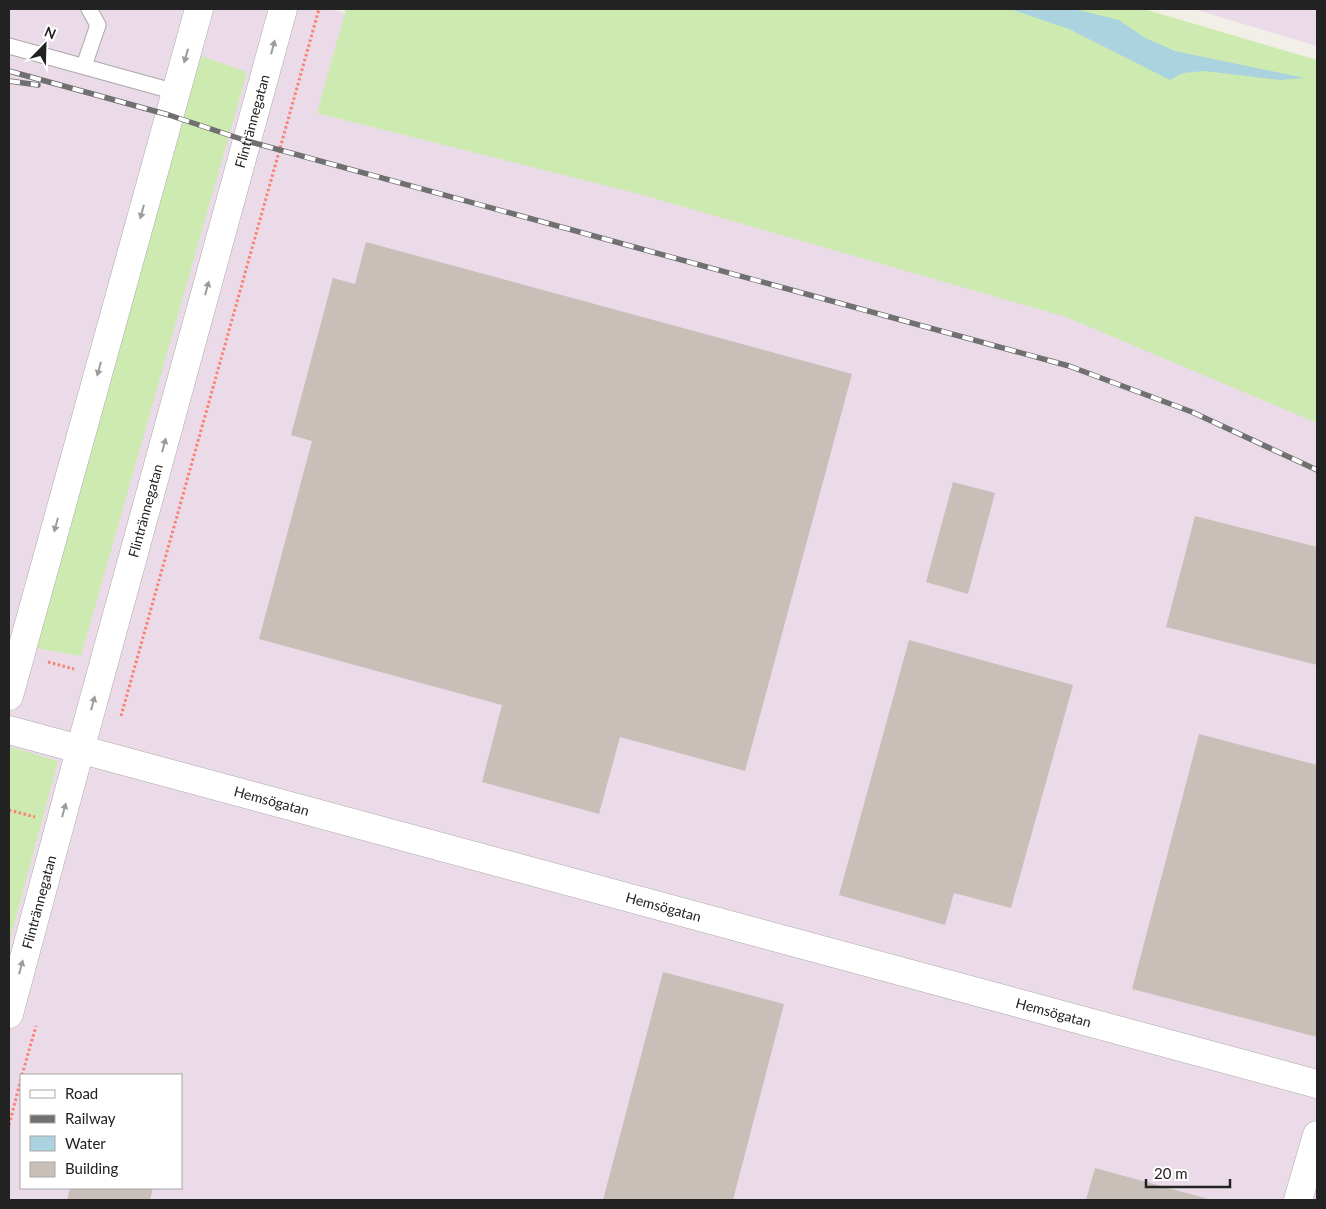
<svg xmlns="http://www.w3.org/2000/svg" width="1326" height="1209" font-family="Lato,sans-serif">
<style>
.industrial{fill:#ebdbe8;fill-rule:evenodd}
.grass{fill:#cdebb0}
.water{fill:#aad3df}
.building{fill:#c7bfb8}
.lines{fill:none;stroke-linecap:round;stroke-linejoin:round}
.service-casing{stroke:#a9a9a9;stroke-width:17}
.minor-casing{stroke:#a9a9a9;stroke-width:29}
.tertiary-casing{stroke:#a9a9a9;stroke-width:29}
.path{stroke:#fa8072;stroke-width:3;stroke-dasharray:2.5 2.5;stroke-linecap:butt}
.service{stroke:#fff;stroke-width:15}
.minor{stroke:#fff;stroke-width:28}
.tertiary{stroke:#fff;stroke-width:28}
.rail-casing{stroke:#707070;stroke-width:5.5}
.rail{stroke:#fff;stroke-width:4;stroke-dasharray:11;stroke-linecap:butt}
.oneway{fill:#9c9c9c}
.labels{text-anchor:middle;stroke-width:4;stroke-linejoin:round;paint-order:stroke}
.street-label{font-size:14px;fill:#222;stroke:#fff}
</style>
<rect width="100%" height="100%" fill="#f2efe9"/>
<path class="industrial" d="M9,9H330L1317,299V1200H9ZM21,1075H181V1188H21Z
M1193,9H1317V46Z"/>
<path class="grass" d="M346,9H1144L1317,60V423L1066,317L639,194L317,113Z
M201,56L247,72L81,656L36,648Z
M11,747L58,761L9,943V754Z"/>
<path class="water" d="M1010,9H1074L1119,20L1145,38L1175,51L1305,78L1280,80L1204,71L1183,73L1170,80L1069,29Z"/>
<path class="building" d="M366,242L852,374L745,771L620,737L599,814L482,782L502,705L259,639L312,441L291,435L333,278L355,284Z
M953,482L995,493L968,594L926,582Z
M1195,516L1317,547V665L1166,627Z
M909,640L1073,685L1011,908L954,893L945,925L839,895Z
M1199,734L1317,765V1037L1132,989Z
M663,972L784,1004L733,1200H603Z
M1095,1168L1212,1200H1086Z
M70,1188H153L150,1200H67Z"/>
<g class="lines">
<defs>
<path id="service" d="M9,46L176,92
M84,66L98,25L89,9"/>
<g id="minor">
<path d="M9,696L199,9"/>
<path id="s1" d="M80,750L283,9"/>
<path d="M1298,1200L1317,1135"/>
</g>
<g id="tertiary">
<path id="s2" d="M9,730L1317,1084"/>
<path id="s3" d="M9,1014L80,750"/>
</g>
</defs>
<use href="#service" class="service-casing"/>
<use href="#minor" class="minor-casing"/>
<use href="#tertiary" class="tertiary-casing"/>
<path class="path" d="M48,662L74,669
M121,716L319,9
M9,810L35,817
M22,1075L36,1026
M9,1125L21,1079"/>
<use href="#service" class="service"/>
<use href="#minor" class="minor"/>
<use href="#tertiary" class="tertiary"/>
<defs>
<path id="rail" d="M9,71L169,115L247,141L1069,366L1192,412L1317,470
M9,81L38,85"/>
</defs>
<use href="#rail" class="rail-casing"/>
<use href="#rail" class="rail"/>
</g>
<defs><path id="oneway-solid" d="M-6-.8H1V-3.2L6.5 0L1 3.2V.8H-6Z" transform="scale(1.25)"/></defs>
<g class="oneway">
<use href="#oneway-solid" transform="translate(273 47) rotate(-75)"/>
<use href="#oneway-solid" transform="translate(186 56) rotate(106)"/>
<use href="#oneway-solid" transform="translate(142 212) rotate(105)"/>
<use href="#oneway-solid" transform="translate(207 288) rotate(-75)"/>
<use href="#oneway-solid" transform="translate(99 369) rotate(105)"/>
<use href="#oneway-solid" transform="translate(164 445) rotate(-75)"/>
<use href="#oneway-solid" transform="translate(56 525) rotate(105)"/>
<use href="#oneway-solid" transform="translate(93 703) rotate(-75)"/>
<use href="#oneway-solid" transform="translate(64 810) rotate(-75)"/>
<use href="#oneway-solid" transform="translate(21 967) rotate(-75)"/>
</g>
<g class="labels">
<g class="street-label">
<text dy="5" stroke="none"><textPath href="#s1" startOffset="652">Flintrännegatan</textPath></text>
<text dy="5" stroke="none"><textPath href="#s1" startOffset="248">Flintrännegatan</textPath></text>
<text dy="5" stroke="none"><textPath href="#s2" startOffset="272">Hemsögatan</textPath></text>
<text dy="5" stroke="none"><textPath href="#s3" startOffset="116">Flintrännegatan</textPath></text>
<text dy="5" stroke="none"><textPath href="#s2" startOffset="678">Hemsögatan</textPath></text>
<text dy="5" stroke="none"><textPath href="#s2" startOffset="1082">Hemsögatan</textPath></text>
</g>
</g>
<rect width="1326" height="1209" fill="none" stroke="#222222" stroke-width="20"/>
<rect x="20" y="1074" width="162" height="115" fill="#ffffff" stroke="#a7a7a7"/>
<rect x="30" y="1090" width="25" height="8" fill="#ffffff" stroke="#a7a7a7"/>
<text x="65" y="1099" font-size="15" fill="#222222">Road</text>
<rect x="30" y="1115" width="25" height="8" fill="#707070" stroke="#a7a7a7"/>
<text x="65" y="1124" font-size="15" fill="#222222">Railway</text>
<rect x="30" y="1136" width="25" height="15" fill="#aad3df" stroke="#a7a7a7"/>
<text x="65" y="1149" font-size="15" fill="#222222">Water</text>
<rect x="30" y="1162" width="25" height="15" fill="#c7bfb8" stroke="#a7a7a7"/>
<text x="65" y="1174" font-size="15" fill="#222222">Building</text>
<g transform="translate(45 45) rotate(23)" stroke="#ffffff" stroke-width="4" paint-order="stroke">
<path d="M0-4L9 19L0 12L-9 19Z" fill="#222222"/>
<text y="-8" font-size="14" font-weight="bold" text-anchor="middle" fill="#222222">N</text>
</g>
<path d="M1146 1179v8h84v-8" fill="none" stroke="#222222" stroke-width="2.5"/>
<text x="1154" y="1179" font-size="15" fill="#222222" stroke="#ffffff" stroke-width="4" paint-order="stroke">20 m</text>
</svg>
